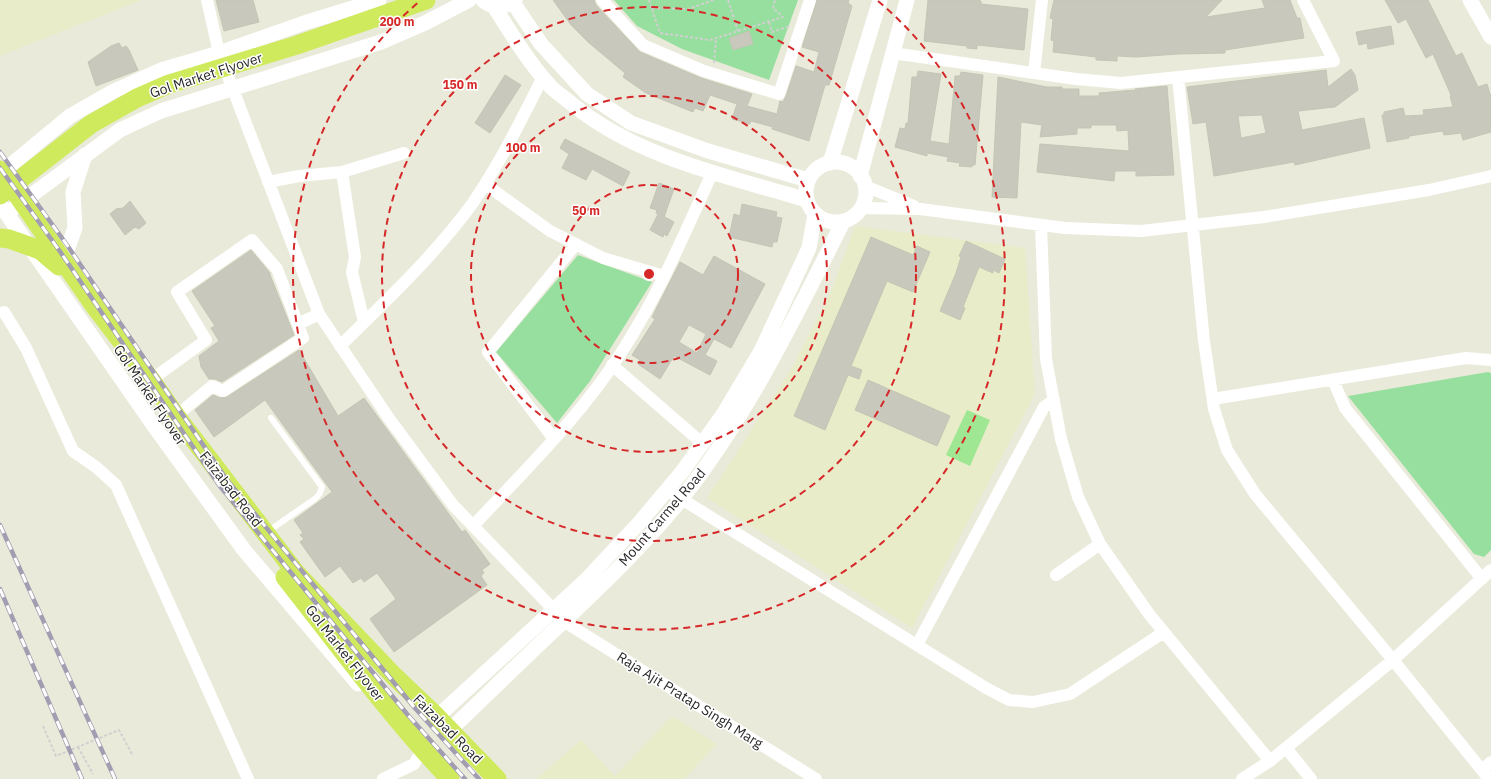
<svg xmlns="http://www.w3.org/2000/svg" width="1491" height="779" font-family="'IBM Plex Sans',sans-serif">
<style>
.education{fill:#e8ecc9}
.green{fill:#97df9e}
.pitch{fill:#9fe793}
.building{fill:#c8c8bc;stroke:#c4c5b4;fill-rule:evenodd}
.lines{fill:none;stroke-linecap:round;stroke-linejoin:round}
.path{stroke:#d0d0d0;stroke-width:2;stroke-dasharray:3 2;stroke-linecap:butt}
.service{stroke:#fff;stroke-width:6}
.minor{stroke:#fff;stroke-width:12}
.tertiary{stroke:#fff;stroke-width:15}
.secondary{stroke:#fff;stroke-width:17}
.primary{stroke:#cfeb5d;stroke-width:19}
.rail-casing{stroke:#a39db2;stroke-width:4.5}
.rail{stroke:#fff;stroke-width:3;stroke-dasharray:9;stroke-linecap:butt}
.ring{fill:none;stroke:#d62828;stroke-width:2;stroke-dasharray:7 5}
.labels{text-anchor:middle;stroke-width:3;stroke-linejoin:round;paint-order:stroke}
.street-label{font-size:14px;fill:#282828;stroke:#fff}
.centre{fill:#d62828;stroke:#fff;stroke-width:2}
.ring-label{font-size:12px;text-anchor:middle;font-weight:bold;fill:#d62828;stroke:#fff;stroke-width:3;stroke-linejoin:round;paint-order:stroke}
</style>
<rect width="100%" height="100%" fill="#eaeada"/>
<path class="education" d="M0,0H141L0,56Z
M855,226L1025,248L1035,394L912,628L707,498L792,368L833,287Z
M672,716L717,744L684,779H536L581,740L615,776Z"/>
<path class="green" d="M614,0H798L769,80L682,49L637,26Z
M578,255L652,282L590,381L557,423L496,352Z
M1488,372L1491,373V550L1484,557L1474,554L1348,396Z"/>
<path class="pitch" d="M967,410L990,420L970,466L946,455Z"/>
<path class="building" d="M216,0H253L259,22L224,31Z
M553,0H594L596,5L640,52L701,78L752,94L747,106L777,114L780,101L783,102L786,96L796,66L814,72L819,52L802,47L817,0H849L848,3L852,6L829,85H825L809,141L772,129L773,127L751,121L750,124L732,119L737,104L710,95L703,111L695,108L693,112L646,93L623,77L625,73L588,42L571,25Z
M928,0H975L981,1V4L1028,9L1024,50L977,45V49L967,48V46L924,41Z
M1054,0H1222L1206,17L1265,8L1262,0H1290L1297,18H1300L1304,38L1225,50V53L1178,54L1136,57L1117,56V61L1096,60V57L1053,52L1054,41L1051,40L1053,19L1050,18Z
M1385,0H1428L1456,56L1462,53L1478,87L1487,84L1491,97V132L1463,140L1461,133L1444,135L1443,131L1409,136V138L1387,142L1382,115H1384V112L1403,108L1405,116L1424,115L1423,110L1453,107L1450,96L1451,95L1433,54L1426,58L1406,19L1398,23Z
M1391,26L1394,44L1368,49L1367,43L1359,45L1356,32Z
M749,31L753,44L733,50L729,38Z
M119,43L122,48L126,46L129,50L138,70L96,86L88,62L111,46Z
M1351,69L1355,75L1358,90L1335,107L1298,111L1302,130L1364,118L1370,148L1295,165L1294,162L1214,176L1206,122L1193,124L1187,87L1326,70L1328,87ZM1262,115L1266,133L1241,138L1238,116Z
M918,71L941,74L930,141L949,144L955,76H960L961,72L983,75L975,165H972V167L959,166L960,163L947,161L948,157L927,153V156L895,147L900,128L905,129L906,123H908L912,77H917Z
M505,75L521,85L490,133L475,123Z
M998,77L1047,87H1062V89H1079V96H1099V93L1136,90L1135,89L1167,86L1174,175L1136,176V171H1115L1114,181L1037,172L1040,144L1129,151L1128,130L1117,131L1116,125H1091V128H1077V134L1040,137L1042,125L1021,122L1017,198L992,197Z
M565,139L630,172L623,186L592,169L586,180L562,168L569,154L560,148Z
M659,183L674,189L664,217L663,216L674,222L667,236L664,234L663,237L650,230L658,214L656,213L657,210L650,208Z
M130,201L146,223L139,229L135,227L125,235L110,214L116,209L123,208Z
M742,204L777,212L776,217L782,218L777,242H773L772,247L729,237L734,214L740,216Z
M871,237L913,255L917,246L930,252L913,292L887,281L851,366L862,370L859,379L848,375L825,430L794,416Z
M966,241L1005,259L999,273L993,270V273L979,267L963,307L965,308L960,320L940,311L956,273L961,257L959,256Z
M251,250L270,273V275L294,335L222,382L215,379H209L201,367L199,356L219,341L211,328L215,326L192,291Z
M714,256L765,284L731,348L714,339L705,355L717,361L710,375L674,356L660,379L638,364L640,360L632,355L655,319L652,317L680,262L703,275ZM689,325L706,334L697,353L679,342Z
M299,350L338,416L364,398L462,532L465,530L490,564L482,570L484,573L481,576L487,585L394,652L370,619L396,599L377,573L364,582L361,578L353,583L340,566L325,577L300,542L304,539L300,535L303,533L294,520L332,492L265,400L214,437L195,410L213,395L220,398L227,397Z
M868,380L950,416L937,446L855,410Z"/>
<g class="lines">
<path class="path" d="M649,0L660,33L710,40L783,17L773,8L775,0
M728,0L738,31
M652,8L688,9L714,0
M769,22L772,32L790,26
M714,63L716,38
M43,726L56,756L119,730L133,756
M78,747L93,774"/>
<path class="service" d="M267,532L316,498L320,493L322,487L271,418"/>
<path class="minor" d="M207,0L219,53L319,314L388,417L453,505L554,610
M602,0L643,45L704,71L779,94L810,0
M892,53L1076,79L1121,83L1334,61L1303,0
M1034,73L1042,0
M1178,77L1204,341L1214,409L1227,450L1255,494L1393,660L1489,779
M342,172L355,257L352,272L364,322
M268,182L299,176L342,172L404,153
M485,184L550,231L603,258L664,276
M865,186L914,206
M861,208L920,209L1065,228L1141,231L1264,217L1429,190L1491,176
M1041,225L1046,359L1061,439L1078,497L1100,544L1149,614L1270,761
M4,312L26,348L73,451L96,467L116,485L248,779
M298,324L319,314
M340,346C385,302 435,255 472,204C500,164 521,120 543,77
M612,365L702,443
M151,380L206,340L177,292L252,240L277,269L303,338L223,391L212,386L176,416
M1333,380L1345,408L1482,579
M1213,399L1466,358L1491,360
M554,439L488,352L576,244
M667,490L986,688L1009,700L1033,702L1070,694L1164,632
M473,526C524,471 580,417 621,353C658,296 685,233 713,171
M1056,575L1100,544
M563,621L816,779
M917,645L1044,407L1054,400
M1286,748L1311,779
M1482,770L1491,762
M383,779L414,764L422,750
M1242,779L1270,761L1393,660L1491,570"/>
<path class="tertiary" d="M1470,0L1491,37
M512,1L541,44L587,94L631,123L708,151L808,180
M493,5C511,33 528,62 551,87C557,93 565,98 572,104C638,158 727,176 807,200
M806 192a30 30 0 1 1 60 0a30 30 0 1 1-60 0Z
M830,163L880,0
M0,174L70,116L114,91L161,70L219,53L307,22L379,0
M860,176L907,0
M0,204L154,426L244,550L358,684
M14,208L120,130L161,111L381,42L425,23L469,0
M63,261L75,228L73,192L85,155
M437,717L586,580L640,522L682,472L724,413L761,351L809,248L815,214
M450,730C488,694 525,657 563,622C605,582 647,542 683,497C749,413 795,317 843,222"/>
<path class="secondary" d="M484,0C493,7 504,7 514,0"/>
<path class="primary" d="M0,170L96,308L151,380L176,416L296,573L394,676L437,717L497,779
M0,195L91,124L137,98L169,84L297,45L426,0
M0,238L9,239L40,250L59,266
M285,577C339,645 390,716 450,779"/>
<defs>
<path id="rail" d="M0,152L67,245L227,480L414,707L479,779
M0,168L59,250L219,485L407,714L465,779
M0,525L115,779
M0,589L82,779"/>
</defs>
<use href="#rail" class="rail-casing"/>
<use href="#rail" class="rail"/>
</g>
<g class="ring">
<circle cx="649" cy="274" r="89"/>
<circle cx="649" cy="274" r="178"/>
<circle cx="649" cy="274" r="267"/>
<path d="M878 1A356 356 0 1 1 420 1"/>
</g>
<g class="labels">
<g class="street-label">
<text transform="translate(206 75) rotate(-18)" y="5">Gol Market Flyover</text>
<text transform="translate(150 395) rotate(56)" y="5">Gol Market Flyover</text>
<text transform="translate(231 489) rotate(52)" y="5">Faizabad Road</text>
<text transform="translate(662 517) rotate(-49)" y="5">Mount Carmel Road</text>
<text transform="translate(345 653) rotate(52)" y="5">Gol Market Flyover</text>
<text transform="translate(690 700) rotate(32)" y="5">Raja Ajit Pratap Singh Marg</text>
<text transform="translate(448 729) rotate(45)" y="5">Faizabad Road</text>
</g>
</g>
<circle cx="649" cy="274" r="6" class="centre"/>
<g class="ring-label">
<text x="397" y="26">200 m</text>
<text x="460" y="89">150 m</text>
<text x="523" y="152">100 m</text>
<text x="586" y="215">50 m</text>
</g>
</svg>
